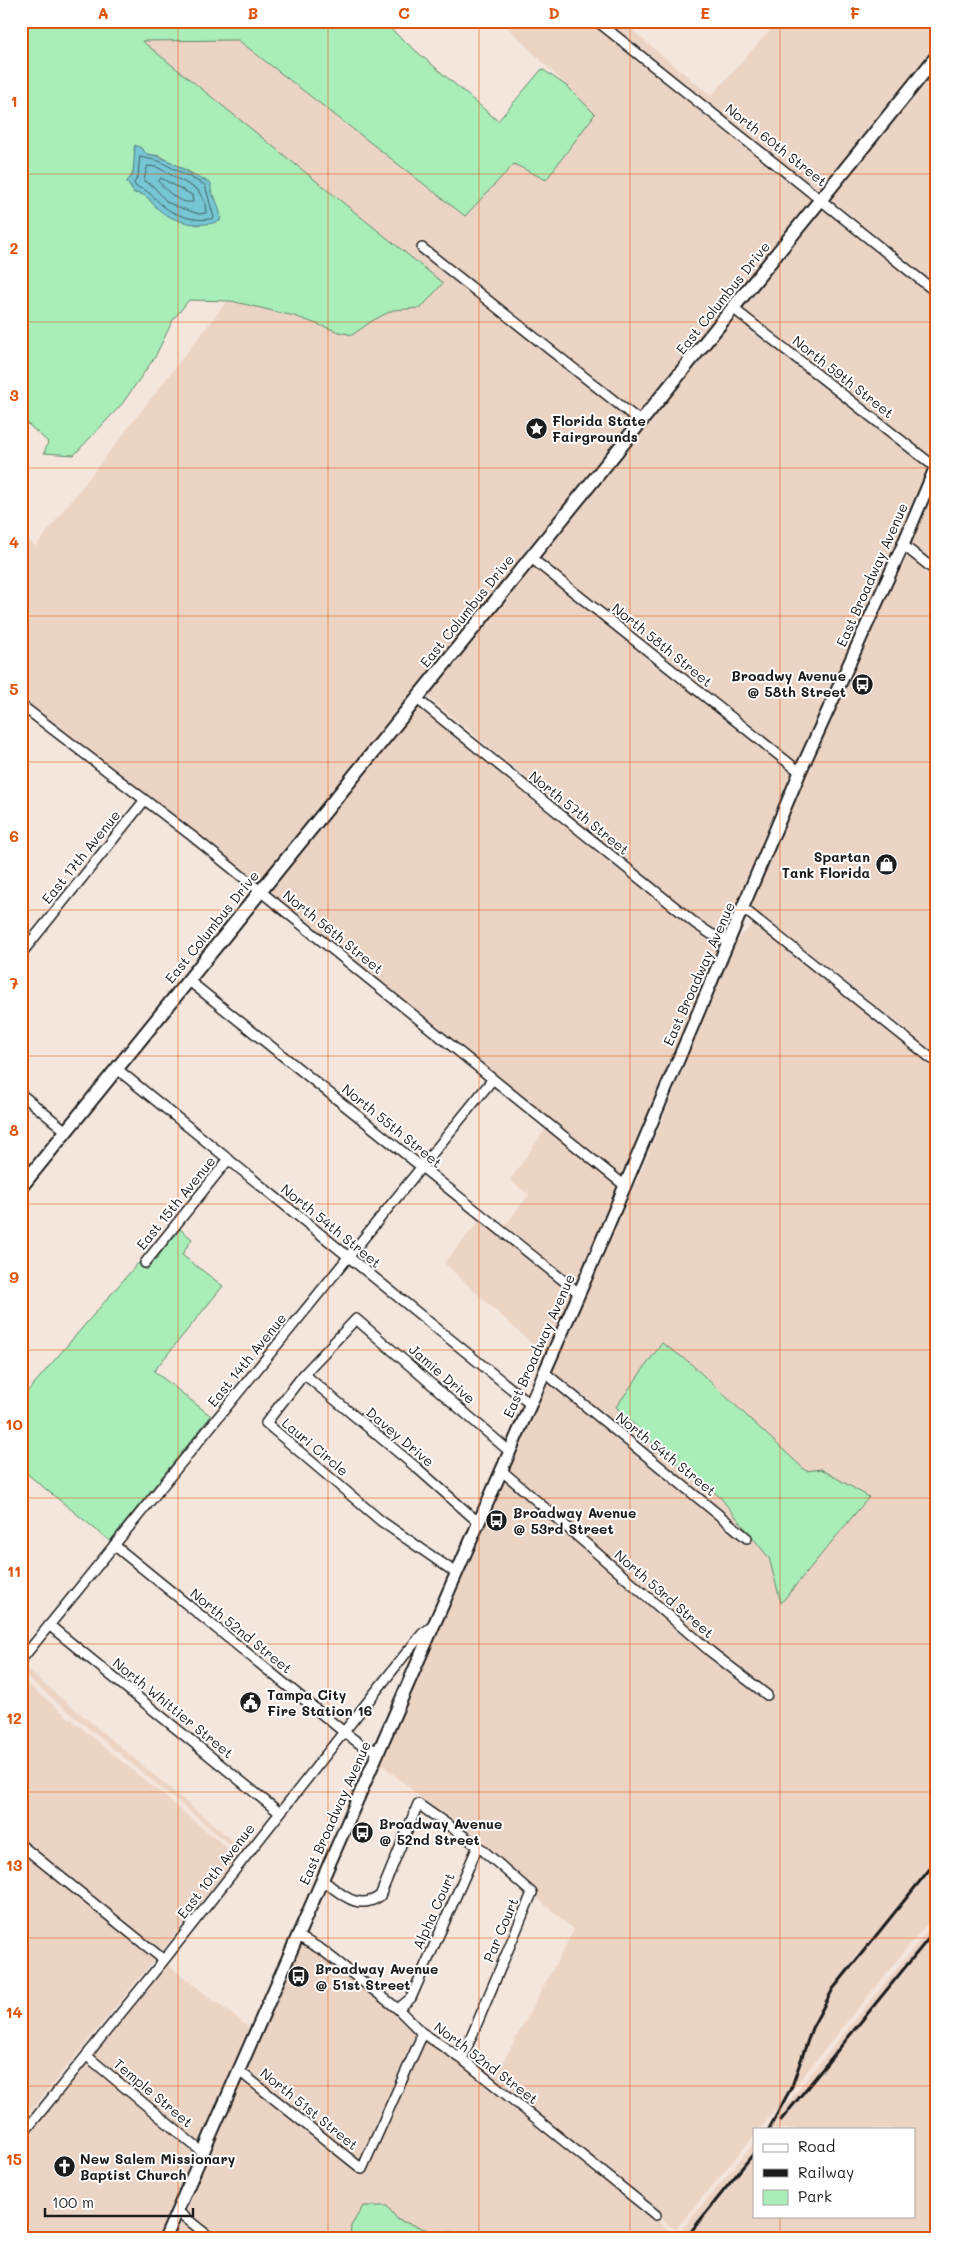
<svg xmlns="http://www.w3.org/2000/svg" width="958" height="2260" font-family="Mali,sans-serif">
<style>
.built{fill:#ecd4c5}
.green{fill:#a9edb8;stroke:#62846a;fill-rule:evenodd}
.water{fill:#77c6d3;stroke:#53828a}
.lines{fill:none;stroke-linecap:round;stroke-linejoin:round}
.shore{stroke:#406065;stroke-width:1}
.minor-casing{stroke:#1c1c1c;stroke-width:12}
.tertiary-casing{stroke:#1c1c1c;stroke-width:15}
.secondary-casing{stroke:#1c1c1c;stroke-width:16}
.minor{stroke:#fff;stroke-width:9}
.tertiary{stroke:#fff;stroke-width:11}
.secondary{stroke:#fff;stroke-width:12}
.rail{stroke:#1c1c1c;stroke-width:3}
.grid{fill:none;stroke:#de560d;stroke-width:1;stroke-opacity:0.55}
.labels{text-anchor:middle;stroke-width:4;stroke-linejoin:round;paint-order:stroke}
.street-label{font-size:14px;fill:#1c1c1c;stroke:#fff}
.poi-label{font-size:14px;font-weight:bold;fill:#1c1c1c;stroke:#fff;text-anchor:start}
.neatline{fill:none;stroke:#de560d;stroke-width:2}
.grid-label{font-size:16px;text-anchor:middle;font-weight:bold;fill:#de560d}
</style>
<rect width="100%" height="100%" fill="#f4e6dd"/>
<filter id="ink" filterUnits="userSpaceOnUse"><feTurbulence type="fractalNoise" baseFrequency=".02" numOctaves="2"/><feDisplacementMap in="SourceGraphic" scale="10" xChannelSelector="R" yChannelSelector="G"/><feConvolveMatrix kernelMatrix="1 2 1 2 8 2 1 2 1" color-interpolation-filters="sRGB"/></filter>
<g filter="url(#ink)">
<path class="built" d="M501,21H589L814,199L640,414L421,240L415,248L633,422L259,884L21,698V535L36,546L227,301L294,316L339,332L352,335L372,321L393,310L421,308L141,41L238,40L465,216L514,164L546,180L595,114Z
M605,21H621L711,96L778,21H937V47L820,191Z
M937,65V286L829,198Z
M823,206L937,299V450L933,459L741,309Z
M735,317L929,469L898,542L798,764L537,557Z
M937,478V566L909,544Z
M905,554L937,579V1054L751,907L805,775Z
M531,565L794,774L737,909L716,930L699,920L640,872L426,695Z
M417,706L692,928L722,943L622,1176L268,891Z
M754,923L937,1069V1911L777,2109L760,2129H754V2136L675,2230L661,2218L663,2214L468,2058L495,2077L574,1930L536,1897L535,1889L485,1844L431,1806L380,1763L439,1628L442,1626L441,1624L503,1479L707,1656L768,1702L775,1694L714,1648L508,1469L547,1380L748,1546L753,1539L769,1558L781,1603L806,1471L689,1362L659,1449L720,1497L748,1533L551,1371L587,1293L631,1184L635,1186L736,941Z
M546,1128L618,1186L577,1284L504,1226L529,1195L510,1180Z
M480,1220L572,1294L545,1356L444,1263Z
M23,1666L243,1849L240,1853L25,1676L21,1675Z
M23,1680L238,1857L21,2123V1681Z
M937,1919V2239H214L185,2215L244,2075L362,2169L428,2032L676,2236L754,2143V2216H914V2129H766Z
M301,1943L319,1954L395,2013L416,2033L359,2160L245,2069Z
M168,1965L251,2029L200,2144L94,2055Z
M88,2063L195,2153L159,2239H36L21,2226V2145Z
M183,2217L210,2239H174Z"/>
<path class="green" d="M21,21H381L498,121L542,69L568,87L595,114L546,180L514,164L465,216L238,40L142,41L443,283L421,308L393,310L372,321L352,335L339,332L294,316L231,301L189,300L173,320L155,357L122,404L74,455L44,453L48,442L21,418ZM134,147L141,148L147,154L160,156L204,180L215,197L221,218L197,225L152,203L146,195L134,193L127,182C136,172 135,160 134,147Z
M180,1229L192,1239L182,1255L223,1286L154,1371L211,1416L110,1541L21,1469V1399L138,1263L147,1270Z
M662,1343L689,1362L806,1471L821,1469L869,1497L781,1603L769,1558L720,1497L659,1449L616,1407Z
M363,2206H387L398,2220L434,2232H455L462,2239H350L351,2226Z"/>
<path class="water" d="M135,145L141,148L147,154C166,157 177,166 193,175C199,178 205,180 211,183V192C216,199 222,212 220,221C201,228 175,223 159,210C150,202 148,193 134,193L127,181L133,175Z"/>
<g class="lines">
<path class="shore" d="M140,157L159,161L205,185L214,218C199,223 174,216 162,205C152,197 150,190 136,187L134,183L138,176Z
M148,166L157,167L198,190L205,203L206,213L199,214L178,207L167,202L153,186L144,181Z
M161,178L192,195L193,202C179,204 168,192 159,182Z"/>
<defs>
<path id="minor" d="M597,21L937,293
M422,248L641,422
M734,309L935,467
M903,545L937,572
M530,557L800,772
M416,698L696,924L711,934L730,941
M21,705L192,836L624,1185
M744,909L937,1063
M21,954L144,801
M188,980L579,1293
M117,1069L530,1404
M21,1094L66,1131
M145,1263L228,1160
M544,1372L747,1538
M304,1374L417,1468L478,1522
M501,1470L711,1652L767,1695
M114,1545L344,1732L360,1744L378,1751
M456,1573L381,1521L266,1423L304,1374L356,1319L509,1451
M49,1625L280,1813
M21,1660L493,1079
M21,1845L164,1960
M322,1880C341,1893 357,1912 380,1896L418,1804L478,1846L532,1893L462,2059
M298,1936L322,1950L398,2009L421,2032L462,2059L656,2215
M398,2009L411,1998L478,1846
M87,2056L202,2152
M238,2070L362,2169L420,2040L421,2032
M21,2136L164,1960L403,1657L422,1634L433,1626
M177,2211L212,2239"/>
<path id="tertiary" d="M165,2239L588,1273L800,772L903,545L937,464"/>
<path id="secondary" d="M21,1187L937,56"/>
</defs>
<use href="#minor" class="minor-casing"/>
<use href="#tertiary" class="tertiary-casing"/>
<use href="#secondary" class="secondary-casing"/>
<use href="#minor" class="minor"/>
<use href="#tertiary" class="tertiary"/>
<use href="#secondary" class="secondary"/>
<path class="rail" d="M781,2120L937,1928
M769,2129L792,2086L812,2028L833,1989L937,1860
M685,2239L754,2153"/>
</g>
</g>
<path class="grid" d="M178,21V2239M328,21V2239M479,21V2239M630,21V2239M780,21V2129M21,174H937M21,322H937M21,468H937M21,616H937M21,762H937M21,910H937M21,1056H937M21,1204H937M21,1350H937M21,1498H937M21,1644H937M21,1792H937M21,1938H937M21,2086H937M780,2216V2239"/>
<defs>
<symbol id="sight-disc" viewBox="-11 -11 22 22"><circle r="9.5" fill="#1c1c1c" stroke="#fff"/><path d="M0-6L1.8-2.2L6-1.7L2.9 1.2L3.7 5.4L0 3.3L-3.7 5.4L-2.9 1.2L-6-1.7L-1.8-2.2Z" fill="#fff"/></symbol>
<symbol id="bus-disc" viewBox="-11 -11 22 22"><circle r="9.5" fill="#1c1c1c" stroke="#fff"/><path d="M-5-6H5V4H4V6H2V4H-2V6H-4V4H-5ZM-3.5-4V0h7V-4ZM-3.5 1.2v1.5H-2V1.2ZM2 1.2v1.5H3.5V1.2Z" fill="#fff"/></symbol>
<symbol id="shop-disc" viewBox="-11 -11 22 22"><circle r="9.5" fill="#1c1c1c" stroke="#fff"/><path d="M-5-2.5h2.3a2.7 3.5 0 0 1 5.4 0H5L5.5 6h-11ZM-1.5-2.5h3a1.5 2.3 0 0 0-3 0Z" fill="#fff"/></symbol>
<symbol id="civic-disc" viewBox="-11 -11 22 22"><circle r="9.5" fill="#1c1c1c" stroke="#fff"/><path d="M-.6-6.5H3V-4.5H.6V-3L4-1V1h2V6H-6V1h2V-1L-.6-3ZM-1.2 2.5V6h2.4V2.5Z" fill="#fff"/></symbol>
<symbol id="church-disc" viewBox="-11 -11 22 22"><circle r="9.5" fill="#1c1c1c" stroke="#fff"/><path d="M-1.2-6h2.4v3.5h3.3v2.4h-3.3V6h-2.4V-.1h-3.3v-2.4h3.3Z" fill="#fff"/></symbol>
</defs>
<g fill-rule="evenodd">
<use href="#sight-disc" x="524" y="416" width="25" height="25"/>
<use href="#bus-disc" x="850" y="672" width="25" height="25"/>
<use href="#shop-disc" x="874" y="852" width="25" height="25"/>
<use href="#bus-disc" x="484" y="1508" width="25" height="25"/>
<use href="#civic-disc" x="238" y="1690" width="25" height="25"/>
<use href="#bus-disc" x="350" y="1820" width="25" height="25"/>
<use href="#bus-disc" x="286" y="1964" width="25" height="25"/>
<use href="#church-disc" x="52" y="2154" width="25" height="25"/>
</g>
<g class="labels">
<g class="street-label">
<text transform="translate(776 145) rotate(38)" y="5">North 60th Street</text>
<text transform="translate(723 298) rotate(-51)" y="5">East Columbus Drive</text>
<text transform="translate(843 377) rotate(38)" y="5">North 59th Street</text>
<text transform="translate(872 575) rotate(-66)" y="5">East Broadway Avenue</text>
<text transform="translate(467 611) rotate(-51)" y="5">East Columbus Drive</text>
<text transform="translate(662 645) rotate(39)" y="5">North 58th Street</text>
<text transform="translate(579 813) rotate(39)" y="5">North 57th Street</text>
<text transform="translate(81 857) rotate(-51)" y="5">East 17th Avenue</text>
<text transform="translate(212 927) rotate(-51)" y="5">East Columbus Drive</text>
<text transform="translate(333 932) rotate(39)" y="5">North 56th Street</text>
<text transform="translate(699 974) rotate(-66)" y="5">East Broadway Avenue</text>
<text transform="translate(392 1126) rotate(39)" y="5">North 55th Street</text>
<text transform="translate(176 1203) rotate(-51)" y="5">East 15th Avenue</text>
<text transform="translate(331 1226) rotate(39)" y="5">North 54th Street</text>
<text transform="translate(539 1346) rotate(-66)" y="5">East Broadway Avenue</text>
<text transform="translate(247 1360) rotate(-51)" y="5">East 14th Avenue</text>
<text transform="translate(442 1374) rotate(41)" y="5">Jamie Drive</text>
<text transform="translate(400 1437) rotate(40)" y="5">Davey Drive</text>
<text transform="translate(315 1447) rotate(40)" y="5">Lauri Circle</text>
<text transform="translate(666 1454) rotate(39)" y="5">North 54th Street</text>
<text transform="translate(664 1594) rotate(41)" y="5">North 53rd Street</text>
<text transform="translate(241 1631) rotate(39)" y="5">North 52nd Street</text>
<text transform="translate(173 1708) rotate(39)" y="5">North Whittier Street</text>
<text transform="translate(335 1813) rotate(-66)" y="5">East Broadway Avenue</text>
<text transform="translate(216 1871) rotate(-52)" y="5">East 10th Avenue</text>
<text transform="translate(434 1911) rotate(-66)" y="5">Alpha Court</text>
<text transform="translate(501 1930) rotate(-67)" y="5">Par Court</text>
<text transform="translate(486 2063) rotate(37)" y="5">North 52nd Street</text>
<text transform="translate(153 2093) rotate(40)" y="5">Temple Street</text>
<text transform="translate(309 2109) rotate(39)" y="5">North 51st Street</text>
</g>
<g class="poi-label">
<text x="552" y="426">Florida State<tspan x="552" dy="16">Fairgrounds</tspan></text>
<text x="846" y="681" text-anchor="end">Broadwy Avenue<tspan x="846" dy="16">@ 58th Street</tspan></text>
<text x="870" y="862" text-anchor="end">Spartan<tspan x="870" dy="16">Tank Florida</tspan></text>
<text x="513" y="1518">Broadway Avenue<tspan x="513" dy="16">@ 53rd Street</tspan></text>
<text x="267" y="1700">Tampa City<tspan x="267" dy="16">Fire Station 16</tspan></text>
<text x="379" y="1829">Broadway Avenue<tspan x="379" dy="16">@ 52nd Street</tspan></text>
<text x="315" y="1974">Broadway Avenue<tspan x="315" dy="16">@ 51st Street</tspan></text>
<text x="80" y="2164">New Salem Missionary<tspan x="80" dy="16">Baptist Church</tspan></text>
</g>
</g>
<rect width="958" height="2260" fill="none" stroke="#fff" stroke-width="55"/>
<rect x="753" y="2128" width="162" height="90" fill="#ffffff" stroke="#a4a4a4"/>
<rect x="763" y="2144" width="25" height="8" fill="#ffffff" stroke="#a4a4a4"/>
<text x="798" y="2152" font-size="15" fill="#1c1c1c">Road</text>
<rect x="763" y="2169" width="25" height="8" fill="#1c1c1c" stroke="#a4a4a4"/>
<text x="798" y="2178" font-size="15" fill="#1c1c1c">Railway</text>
<rect x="763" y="2190" width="25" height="15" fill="#a9edb8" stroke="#a4a4a4"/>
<text x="798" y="2202" font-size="15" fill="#1c1c1c">Park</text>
<path d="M45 2208v8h148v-8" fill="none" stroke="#1c1c1c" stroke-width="2.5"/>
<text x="52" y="2208" font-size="15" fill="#1c1c1c" stroke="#ffffff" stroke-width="4" paint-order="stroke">100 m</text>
<rect x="28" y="28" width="902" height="2204" class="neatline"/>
<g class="grid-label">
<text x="103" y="19">A</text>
<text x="253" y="19">B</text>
<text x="404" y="19">C</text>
<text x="554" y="19">D</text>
<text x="705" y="19">E</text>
<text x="855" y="19">F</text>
<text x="14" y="107">1</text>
<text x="14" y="254">2</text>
<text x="14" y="401">3</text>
<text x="14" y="548">4</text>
<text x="14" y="695">5</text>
<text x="14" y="842">6</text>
<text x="14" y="989">7</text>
<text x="14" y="1136">8</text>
<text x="14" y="1283">9</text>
<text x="14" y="1430">10</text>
<text x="14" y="1577">11</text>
<text x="14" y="1724">12</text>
<text x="14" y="1871">13</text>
<text x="14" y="2018">14</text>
<text x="14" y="2165">15</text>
</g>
</svg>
